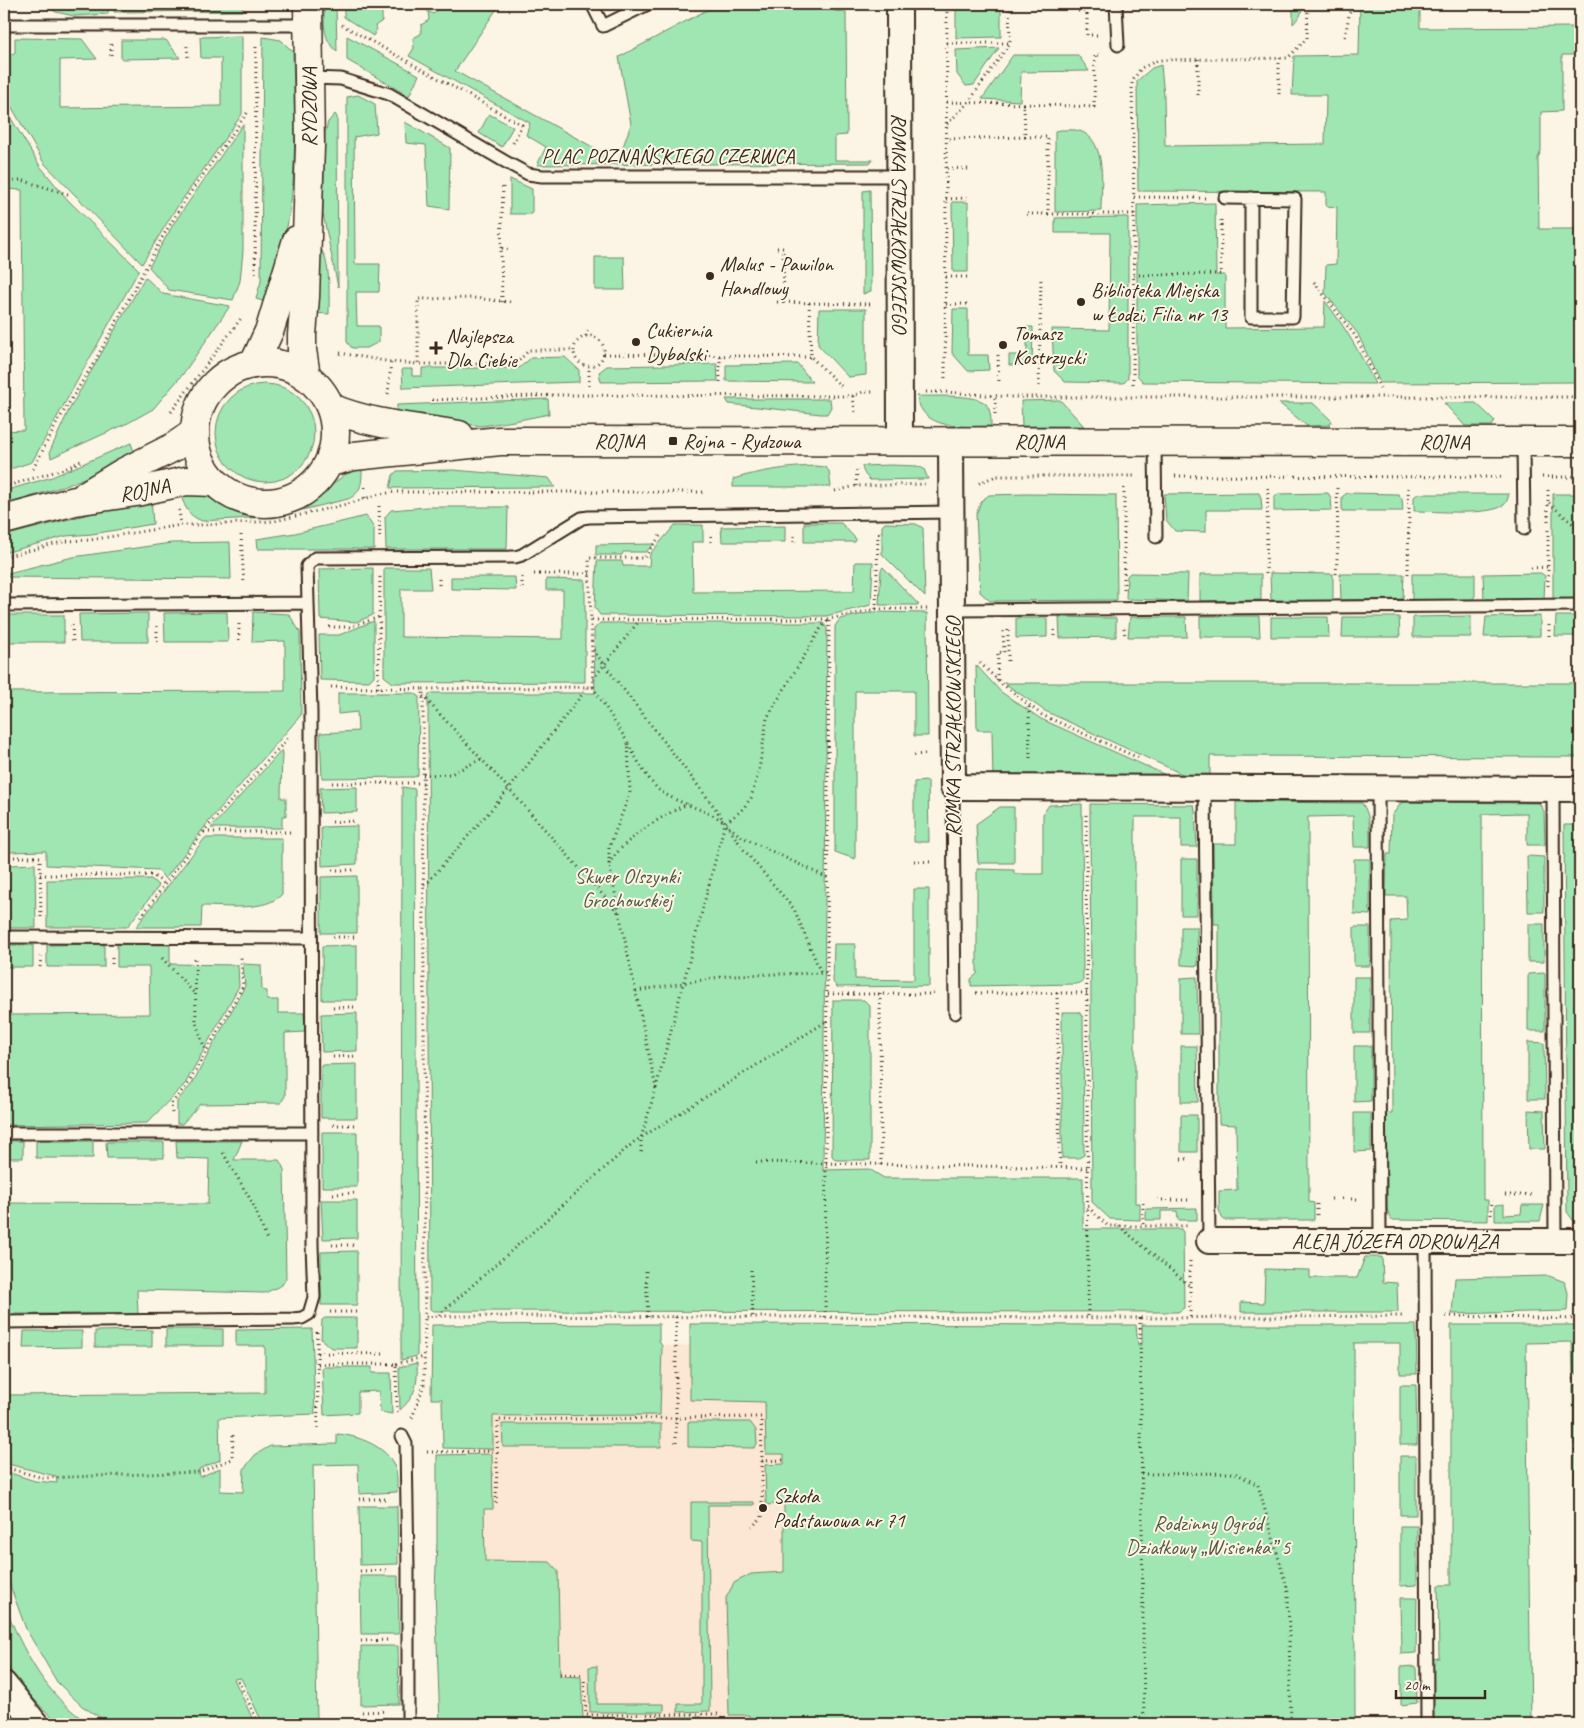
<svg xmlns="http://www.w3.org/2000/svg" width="1584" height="1728" font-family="Caveat,sans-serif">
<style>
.built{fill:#fbe7d3}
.green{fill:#a0e6b3;stroke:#6e8868}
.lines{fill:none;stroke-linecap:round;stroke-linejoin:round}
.service-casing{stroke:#3b2a1e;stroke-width:15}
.minor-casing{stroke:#3b2a1e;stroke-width:28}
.tertiary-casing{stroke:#3b2a1e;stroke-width:31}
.path{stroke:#3b2a1e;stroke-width:3;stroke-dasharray:1 4;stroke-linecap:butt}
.service{stroke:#fcf5e5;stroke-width:11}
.minor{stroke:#fcf5e5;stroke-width:24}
.tertiary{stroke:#fcf5e5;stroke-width:28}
.poi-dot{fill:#3b2a1e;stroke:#fcf5e5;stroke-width:2}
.labels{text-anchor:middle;stroke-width:4;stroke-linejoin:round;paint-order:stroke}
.street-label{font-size:21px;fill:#3b2a1e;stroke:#fcf5e5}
.poi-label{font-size:21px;fill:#3b2a1e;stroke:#fcf5e5;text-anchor:start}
.park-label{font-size:21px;fill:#545943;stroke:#fcf5e5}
</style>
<rect width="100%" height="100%" fill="#fcf5e5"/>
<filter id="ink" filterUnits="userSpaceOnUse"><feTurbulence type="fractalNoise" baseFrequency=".02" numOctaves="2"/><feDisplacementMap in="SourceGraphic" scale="10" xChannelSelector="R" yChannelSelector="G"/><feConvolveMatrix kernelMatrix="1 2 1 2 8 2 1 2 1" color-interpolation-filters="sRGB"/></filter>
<g filter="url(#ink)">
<path class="built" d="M1064,1345L1061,1724H464V1346Z"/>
<path class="green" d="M42,4H108V14L74,16L56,12Z
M114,4H243L242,11L114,12Z
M324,4H336L337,51C322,40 324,21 324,4Z
M344,4H388V8L382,12V21L375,26L377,29L373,36L344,17Z
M445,4H498V7L455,71L618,161L631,124L619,57L718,4H835V11L846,12L847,135L835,136V160H873L871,163L537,165L546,147L526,135L530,123L409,56L414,48L413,38L421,34V25L429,20L428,11L433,14Z
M956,4H1001V37L956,38Z
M1145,4H1304L1300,16L1293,24V8H1148L1145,6Z
M1360,4H1420V28L1580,27V55H1562V111L1541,112V151L1538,158L1539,229H1580V382L1380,383L1358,334L1325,293L1326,265L1336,264L1337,207L1326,206V192L1138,191L1137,81L1152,68L1161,65L1164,96L1165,146L1325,144L1326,95H1292L1294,56L1359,55Z
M242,36V114L173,213L142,264L44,163L4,94V71L9,54L15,53V38L82,39L97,59L60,60V108L221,106V58H201L200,37Z
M347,36L419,75L409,96L347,60Z
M263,37L281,40L293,52C294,95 296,139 293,182C290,224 279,263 269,303L256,299L261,281Z
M121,40H166L180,58L121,59Z
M999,48L974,85L966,86L957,74L956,50Z
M1013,55H1078L1089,71L1021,72L1020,101L982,99Z
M358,95L375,104L377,133L354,137L355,264H380L379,292H356L357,326H379V342L367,348H352L347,342V97Z
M4,107L40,166L67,199L139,270L32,462L4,471V431L24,430L22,190L4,189Z
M335,114L337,117L338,287L323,214L325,133L328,122Z
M489,114L513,127L502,147L479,133Z
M405,122L450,148L449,209L429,206L426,145L406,143Z
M243,124V251L240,281L233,300L169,290L149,267L174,223Z
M1060,130C1066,130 1074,129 1080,131C1108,141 1101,187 1101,211L1055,212V131Z
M510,179L532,189V214H510Z
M870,190L871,291L863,294V191Z
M952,202H968V272H953Z
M1215,203L1216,275H1225V328L1324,327L1325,301C1346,328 1360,353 1375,384L1143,382L1137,375V205Z
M1128,217V378L1124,383L1065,382L1054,371L1052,329L1109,330L1110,233H1055V218Z
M320,248C331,260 329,299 329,314L313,313Z
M595,257H624L625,290H595Z
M145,277L163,294L230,306L183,374L153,409L128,423L51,458L50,451L69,410Z
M819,309H866V375L848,377L818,345Z
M953,309H968V355H988L989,370L968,371L952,353Z
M1027,327H1033L1032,365H1009V355H1027Z
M565,357L579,370V382L403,388L402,369H412V376H422V368H519L531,358Z
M717,364L718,381L601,382L599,372L607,366Z
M798,364L812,382L726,381V365Z
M216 433a49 49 0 1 1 98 0a49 49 0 1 1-98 0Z
M917,396C931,397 976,393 986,404C991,410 991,419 991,426C965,426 922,432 917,396Z
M548,399L549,414L514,421L482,426L396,416L397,405Z
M726,399H830L831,407L827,414H821L729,404Z
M1060,400L1084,426H1022L1021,401Z
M1279,403H1313L1332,421L1329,425L1307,426Z
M1444,403H1476L1495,421L1492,426H1465Z
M131,443L135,455L68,485L4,505V491L52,477Z
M891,465L917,466L924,469L928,479L870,480C866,476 863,473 862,466Z
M815,466L825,467L829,471L831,487H733V479C760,471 786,467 815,466Z
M362,468C362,482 362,493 348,499L290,513L314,500L344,475Z
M453,470L549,478L555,487L390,488L393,475L397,471Z
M200,493L233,510L246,515L266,517L202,521C187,515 186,508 180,494Z
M1259,493L1261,498L1262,510H1206V532L1175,531L1166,520L1164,494Z
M1328,493L1331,498L1332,510L1274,511V498L1278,494Z
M1347,493L1398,494L1402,498L1403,511H1342V497Z
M1026,494L1116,495L1117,600L990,601L980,592L976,515L981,501L989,495Z
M1418,494H1509C1508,498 1507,502 1504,505C1490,516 1434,511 1414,511V497Z
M1553,494H1580V599H1553Z
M151,498L153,524L92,534L66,536L4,553V536Z
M427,507H508L507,549H386L385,517L391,510Z
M366,516L374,528V549H258L257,539L295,533Z
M804,523H841L856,539L855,542H804Z
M885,523L916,524L923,528L925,597L882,554V526Z
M675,525H703V542H692L693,592L854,591L855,562H873L871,605L826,616L600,615L595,608L597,561H622L623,566H649L650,554Z
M785,526V542H722L721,527Z
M230,542L231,579L4,577V574L73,557L171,543Z
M654,544L646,552H623L622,555H596V545Z
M883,567L919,605H879L881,570Z
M373,568V615L356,622L320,619L319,569Z
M384,568H429L431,589H401V637L563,639V590H546V579L585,580V682L393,683L384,676Z
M1130,573L1188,574L1187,601L1126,599L1127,576Z
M1270,573L1333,574V601L1271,600Z
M1541,573L1545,576L1544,600H1484L1483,574Z
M1200,574H1261V600L1200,601Z
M1340,574H1404L1403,599L1341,600Z
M1412,574H1475V596L1472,600H1412Z
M451,577H515L516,590L451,589Z
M227,612L228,642H165L164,613Z
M253,612L289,614L300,632L301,715L210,820L165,879L158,870L46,865V851L9,852V865L35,864L36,928H4V692L285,691V641L252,642Z
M873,612L927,613L928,736H914V691H855V859L835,852V626L840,619Z
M148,613V642H80L79,614Z
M4,615H64V642H4Z
M1200,616H1259L1260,637H1200Z
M1471,616V637H1413V617Z
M1540,616V636L1484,637L1486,617Z
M1556,616H1580V636H1555Z
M1059,617L1116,618V637L1060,638Z
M1130,617H1186L1187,637H1128Z
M1271,617H1328L1329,637H1271Z
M1343,617H1399L1400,637H1342Z
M1016,618H1047V637L1016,638Z
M374,621V676L369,681L320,680L319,635H339Z
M600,623H823L827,628L823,1170L869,1169L884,1178H1083V1229H1181L1183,1232L1184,1308L1178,1312L433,1311L430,1309L428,696L432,693H595L594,629Z
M976,665L1001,692L1041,719L1177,780L993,782L992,730H977Z
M1004,683H1580V780H1578L1577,757L1210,756V780L1193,779L1045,711Z
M338,693H414L419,696L418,775L414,777L322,778L320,733L358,731L357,712L338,714Z
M282,750L281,798H286V816H282V828H211Z
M928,781L929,842H914V782Z
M357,787V812L321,813L320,788Z
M402,787L415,789L417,1356L401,1360Z
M1236,802L1362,803C1371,816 1370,832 1370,847H1354L1353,816L1308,817L1309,1202L1314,1203V1220H1223L1219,1210V1191L1237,1190L1236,1125L1219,1124V924H1214L1213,844H1236Z
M1402,802L1539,803L1544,811L1545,845H1527V813L1482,814L1483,1200H1488V1221L1391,1220L1387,1209L1386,1113H1392L1391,921L1407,920L1406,896H1386L1387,854H1391L1392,815Z
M1082,804L1083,981L1077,984L971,986V979L977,974V869L1014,870V874H1043V814L1049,805Z
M1090,804L1194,805L1195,810L1197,847H1181V817H1135V1203H1140V1220L1110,1219L1092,1202Z
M1000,807H1014V863H978L976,824Z
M1564,825H1580V1220H1573L1567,1212Z
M357,826V864L322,866L321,827Z
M205,838H282V894C267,912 224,906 202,906L201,927H136Z
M1527,856L1544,857V912H1528Z
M1181,859H1197V915H1181Z
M1354,859H1370V915L1354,914Z
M357,876V933H321V877Z
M151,879L159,886L127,927H47V880Z
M914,889H929V986L837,987L833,982L834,944H855V979L914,980Z
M1528,924H1544V962H1528Z
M1181,927H1197L1198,966L1181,965Z
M1354,927H1370V966H1354Z
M104,944V967H47V945Z
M117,944L170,945V964L238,965L239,986L185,1084L147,1123L4,1125V1015L150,1014L149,967H117Z
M4,945H33V967H4Z
M357,945V1000H322V946Z
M243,964L261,965L262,990L267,991V1000H278V1013H304L305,1032L285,1033V1096L281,1103L200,1104L182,1124H177V1101L192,1084L245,986Z
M1545,973V1031H1528V974Z
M1197,977L1198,1034H1181V978Z
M1354,977H1370V1033H1354Z
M833,1000H864L870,1006V1160H836L832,1156Z
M1062,1012H1079L1083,1017L1084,1155L1079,1158H1062Z
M357,1013V1051L322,1052L321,1014Z
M1528,1042L1544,1043L1545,1099H1528Z
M1181,1046H1197L1198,1102H1181Z
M1354,1046H1371V1101L1354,1102Z
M357,1064V1118H321V1065Z
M1528,1110L1544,1111L1545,1149H1529Z
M1354,1113H1371V1151L1354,1152Z
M1181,1115H1197V1152H1181Z
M322,1132H357V1187H322Z
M4,1141H23V1158H4Z
M36,1141H93V1158H36Z
M176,1141H242L234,1160H279L284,1168L286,1278L282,1285L265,1293L137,1290L138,1314H4V1203L208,1204L209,1159L177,1158Z
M106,1142H164V1158H107Z
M321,1200H357V1238L323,1239Z
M1504,1204V1215L1521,1214L1522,1205H1544L1540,1221H1495V1205Z
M1197,1208V1220H1178L1177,1211H1161V1220H1146V1209Z
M357,1251V1305H321V1252Z
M1365,1257H1382L1383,1282L1397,1283L1398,1312H1241V1302L1264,1303L1265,1269L1310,1270V1278H1357Z
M1549,1276L1565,1282L1568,1293L1567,1311L1452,1314L1455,1278Z
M325,1318H357V1348H331L321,1339L322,1320Z
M659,1324V1341L662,1346L660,1415L493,1416V1449L443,1448L442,1399H431L432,1325Z
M690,1324L1136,1325L1138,1345H1142V1325H1416L1417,1374H1400V1343H1354L1355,1724H749V1715H729L726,1598L734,1583L751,1574L784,1572V1503L766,1505L765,1465L784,1464V1454H766L765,1402L690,1400Z
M1451,1325H1580V1374H1573L1572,1342L1526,1343L1531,1724H1478V1722L1433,1721L1432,1659L1439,1658L1438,1585H1451Z
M166,1329H223V1346H166Z
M312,1329L315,1414L219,1418L220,1460L199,1469L200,1477L220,1468V1491L243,1492L244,1469L255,1455L270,1446L337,1444V1434C357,1435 389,1447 395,1468C398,1475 397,1485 397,1492L359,1494L358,1464L313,1465L317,1724H263L241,1678L234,1679L255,1724H110L82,1706L57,1682L26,1629L4,1569V1471L35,1481L57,1483L56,1476L51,1475L4,1463V1395L265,1393V1346H236V1330Z
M152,1330V1347H95V1331Z
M24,1331H82V1347L23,1348Z
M417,1363C418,1383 416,1396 400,1410L399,1367Z
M322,1367H372V1373H391L392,1414L380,1412L379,1391L358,1392V1413L324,1415Z
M1400,1385H1416L1417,1445H1400Z
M1573,1385H1580V1445H1574Z
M688,1422H750L756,1430L757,1444L754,1448L688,1447Z
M502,1424H661V1447H503Z
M492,1454L493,1509H484L485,1561L550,1562L558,1571L560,1676L581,1677L583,1718L702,1717L704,1724H440L435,1590L437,1542V1455Z
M1400,1456H1416V1515H1400Z
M1574,1456H1580V1514H1575Z
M691,1502H754V1505H708L710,1711L678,1712V1704H702V1542L691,1541Z
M359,1506H397L398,1564L360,1565Z
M1400,1526H1417V1585L1400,1586Z
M1575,1526H1580V1585H1575Z
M360,1576H398L399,1634H361Z
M1400,1598H1417L1416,1653L1401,1654Z
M1575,1598H1580V1652H1576Z
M4,1603C22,1650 46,1697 90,1724H59C46,1712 7,1674 4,1658C1,1645 4,1618 4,1603Z
M361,1646H398L399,1704L361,1705Z
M597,1666V1704H664V1712H590L589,1667Z
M1416,1666L1417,1703L1401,1705V1667Z
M362,1717L399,1718V1724H362Z"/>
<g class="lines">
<defs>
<path id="service" d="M592,4L603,26L648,4
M1116,4L1118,45
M4,25H309
M310,78L341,79L389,94L504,161L528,174L542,176H899
M1225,198L1295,199L1293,317H1251V198
M1155,442L1156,537
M1523,442L1524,529
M4,605L308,603
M952,610L1580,605
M953,787L955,1013
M1205,788L1209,1241
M1378,788L1380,1241
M1553,789L1555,1241
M4,937L311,938
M4,1133H312
M1425,1241L1427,1724
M4,1322L293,1319L302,1318L309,1314L314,1297L312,1245L311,713L307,566L315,558L515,557L522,555L582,518L589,517L952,512
M402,1436L406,1444L408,1569V1724"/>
<g id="minor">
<path id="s1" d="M899,4L900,442"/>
<path d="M951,442L953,787L1580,789"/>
<path id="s2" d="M1209,1241H1580"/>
<path d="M4,1684L36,1724"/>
</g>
<g id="tertiary">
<circle cx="265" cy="433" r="70"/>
<path d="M254,364L270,329L297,240"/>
<path d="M306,376L302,350V335L305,297L310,146L308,4"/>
<path d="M331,408C372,425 416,428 459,435"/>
<path id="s3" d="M330,462L354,456L500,441L1580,442"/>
<path d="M86,495L124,472L174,447L195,432"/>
<path id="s4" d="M4,520L75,501L136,492L186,481L214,482"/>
</g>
</defs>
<use href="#service" class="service-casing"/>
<use href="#minor" class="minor-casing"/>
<use href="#tertiary" class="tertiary-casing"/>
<path class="path" d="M1087,4V35H1097
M1078,11H1087
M342,25L522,125L513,143
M1345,37L1351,4
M947,43H1010
M111,44V59
M187,46L188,58
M1279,58V95
M1198,59V96
M4,60L8,46
M947,102L1024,104L1025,137L947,139
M1024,104L1094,107L1095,55H1101
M947,124L968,103L1010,43L1009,4
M1025,137H1048V214H1134L1133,388
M947,168L968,169
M4,180H21L71,195
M1134,197L1207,198
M946,199L968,198
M1027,214H1048
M1134,214L1132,82L1141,68L1159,60L1288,58L1307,38L1308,4
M501,248L503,185
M777,248H783L784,302L809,303L811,357L841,386
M255,273L256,46
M1134,275L1221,274V219
M946,277H968
M1314,282L1356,337L1380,388
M502,302L501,248L510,250
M510,302L474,298L418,299V364H516L529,350H574
M777,302H784
M809,303L873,304
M946,304H968
M574 351a15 15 0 1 1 30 0a15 15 0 1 1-30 0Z
M586,336L587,330
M340,353L391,362L418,364
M604,354L811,357
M998,355L999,383
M720,356V386
M945,378L947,4
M589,386V367
M1039,386L1041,276
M926,392H945L1012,397H1580
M388,394L391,362
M853,396L855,413
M432,400L557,395L853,396L863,392H875
M171,412L242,317
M995,414V397
M33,469L58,421L95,361L163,236L187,197L247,113
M1175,476L1504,477
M1542,477H1580
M979,483L996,476H1136
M856,486L857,469
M4,487L67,468L81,461
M835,491L856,486L925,484
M365,498V484
M1549,503L1580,530
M379,506L380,538
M179,510L181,525
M241,535L244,584
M660,536L644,558H589L593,687L423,689L425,1317L439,1316L1140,1318L1405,1316
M711,542V535
M794,542V535
M4,557L66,541L90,540L181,525H202L275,521L351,503L380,494L396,492H704
M1531,568L1548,567
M534,574H591
M1266,574L1268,487
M1336,574L1338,545L1337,487
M1408,574L1409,511L1408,488
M522,577V590
M439,579V589
M1548,586V488
M1124,589V486
M876,609L878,533
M592,620L829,619L876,609H927
M239,624V642
M72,625L73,642
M1549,625V636
M329,627H350L379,617
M1124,628L1125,637
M1008,630V661
M1054,630V637
M157,642V625
M593,650L713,805L744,850L794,909L821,973
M980,663L1002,684L1042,715L1141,759
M593,679L639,621
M997,680L998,652L1004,653L1003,631
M331,687L423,689
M593,687L628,743L630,793L609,848V864L656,1088L641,1138V1154
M378,688L380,577
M423,696L509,789L619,913
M1029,707L1030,760
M628,744C637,759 646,778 659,790C678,804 703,808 723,821
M914,755L926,754
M423,775L451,774L481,759
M332,783H423
M1086,815L1088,1317
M332,822L357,821
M729,827L742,837L828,878
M204,832H290
M4,857H40L41,918
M914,861L932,862
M609,864C621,841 664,814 688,804
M332,870H357
M40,875H152L165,884
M424,884L429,881L509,789L587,688
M141,917L203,832L289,737
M333,937H357
M112,958V967
M162,958L195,994
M195,959L196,1023L206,1052
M40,967L41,956
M636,991L732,975L828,973
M976,993H1087
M1057,993L1060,1168
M828,994H935
M880,994L881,1165
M333,1007H357
M333,1057L357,1056
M656,1088L725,823L741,811L751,798L759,770L767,718L821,628L829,619
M172,1113L171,1104L188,1084L243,986L241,957
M333,1125H357
M223,1153L252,1202L267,1240
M1181,1159H1188
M756,1162L1088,1168
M333,1194L357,1193
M1505,1195H1534
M1331,1199H1360
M1157,1200H1188
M1143,1203V1226
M1088,1207L1108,1226H1187
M1317,1215V1203
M1491,1215L1492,1200
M1119,1226L1190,1286
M332,1245H357
M1190,1261V1317
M751,1270L753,1317
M646,1271L648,1317
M330,1312H357
M439,1315L634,1142L827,1021
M1446,1316L1580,1319
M676,1317V1447
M825,1317L829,619
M1140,1318L1144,1724
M317,1332L318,1431
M317,1353L385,1354
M318,1364H396L397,1416
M396,1364L424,1357
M1573,1379H1580
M412,1418L424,1385L425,1317
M1574,1450H1580
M427,1452L497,1451
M762,1461L784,1460
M4,1467L43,1478L199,1472L232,1459L233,1435
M1141,1474L1235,1473L1258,1485L1288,1592L1291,1724
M359,1499H386
M496,1503L498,1420L761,1417L762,1461V1517L752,1527
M1575,1520H1580
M360,1571L388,1570
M1575,1592H1580
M361,1641L387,1640
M1576,1658H1580
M560,1674L584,1675L586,1715L722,1714
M238,1681L259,1724
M1577,1710H1580
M362,1712L387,1711"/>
<use href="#service" class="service"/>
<use href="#minor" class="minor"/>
<use href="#tertiary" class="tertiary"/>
</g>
</g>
<g class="poi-dot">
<circle cx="710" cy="276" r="5"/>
<circle cx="1081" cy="302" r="5"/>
<circle cx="636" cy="342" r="5"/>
<circle cx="1003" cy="345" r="5"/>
<path d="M433.5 340.5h5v5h5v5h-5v5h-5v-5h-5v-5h5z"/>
<rect x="668" y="436" width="10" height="10" rx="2.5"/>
<circle cx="763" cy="1508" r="5"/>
</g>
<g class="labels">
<g class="street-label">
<text transform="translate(309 107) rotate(-90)" y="7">RYDZOWA</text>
<text x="668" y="163">PLAC POZNAŃSKIEGO CZERWCA</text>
<text dy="7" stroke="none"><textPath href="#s1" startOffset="219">ROMKA STRZAŁKOWSKIEGO</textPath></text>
<text dy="7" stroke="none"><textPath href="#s3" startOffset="291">ROJNA</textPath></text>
<text dy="7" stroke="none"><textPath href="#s3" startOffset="711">ROJNA</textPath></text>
<text dy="7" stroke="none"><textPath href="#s3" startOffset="1116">ROJNA</textPath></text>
<text dy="7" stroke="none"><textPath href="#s4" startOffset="144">ROJNA</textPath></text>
<text transform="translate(953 727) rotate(-90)" y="7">ROMKA STRZAŁKOWSKIEGO</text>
<text dy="7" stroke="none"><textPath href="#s2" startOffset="186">ALEJA JÓZEFA ODROWĄŻA</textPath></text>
</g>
<g class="poi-label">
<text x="720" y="271">Malus - Pawilon<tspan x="720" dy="24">Handlowy</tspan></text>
<text x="1091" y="297">Biblioteka Miejska<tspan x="1091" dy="24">w Łodzi, Filia nr 13</tspan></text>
<text x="646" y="337">Cukiernia<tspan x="646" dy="24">Dybalski</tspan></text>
<text x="1013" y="340">Tomasz<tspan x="1013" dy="24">Kostrzycki</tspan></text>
<text x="446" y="343">Najlepsza<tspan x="446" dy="24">Dla Ciebie</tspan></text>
<text x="683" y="448">Rojna - Rydzowa</text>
<text x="773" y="1503">Szkoła<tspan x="773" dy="24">Podstawowa nr 71</tspan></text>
</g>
<g class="park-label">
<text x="627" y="883">Skwer Olszynki<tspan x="627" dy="24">Grochowskiej</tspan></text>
<text x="1208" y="1530">Rodzinny Ogród<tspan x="1208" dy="24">Działkowy „Wisienka” 5</tspan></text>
</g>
</g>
<rect width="1584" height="1728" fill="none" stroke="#fcf5e5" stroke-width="20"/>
<rect x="10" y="10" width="1564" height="1708" fill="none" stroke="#3b2a1e" stroke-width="2" filter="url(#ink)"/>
<path d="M1396 1690v8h89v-8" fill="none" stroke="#3b2a1e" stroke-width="2.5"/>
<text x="1404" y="1690" font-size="15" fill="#3b2a1e" stroke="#fcf5e5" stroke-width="4" paint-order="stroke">20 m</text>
</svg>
